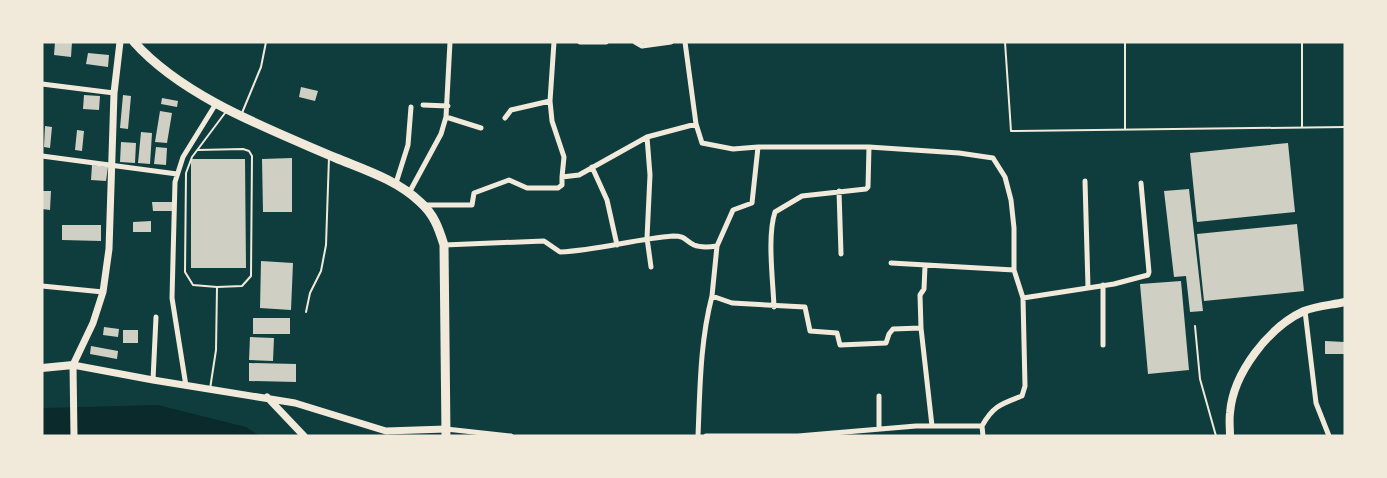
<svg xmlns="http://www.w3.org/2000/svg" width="1387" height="478" font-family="Karla,sans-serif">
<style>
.water{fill:#0a2a2b}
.building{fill:#cfcfc3}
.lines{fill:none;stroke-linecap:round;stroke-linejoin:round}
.service{stroke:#f1e9da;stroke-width:2}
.minor{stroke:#f1e9da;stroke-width:5}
.tertiary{stroke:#f1e9da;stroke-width:7}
.secondary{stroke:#f1e9da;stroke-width:8}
.primary{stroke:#f1e9da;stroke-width:8}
.trunk{stroke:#f1e9da;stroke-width:9}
</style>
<rect width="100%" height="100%" fill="#0f3d3e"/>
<path class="water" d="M158,405L246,427L260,436H42V408Z"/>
<path class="building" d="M55,42H72L71,57L54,55Z
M88,53L109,55L108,67L86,64Z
M301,87L318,91L315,101L299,97Z
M84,95L100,96L99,110L83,109Z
M123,95L131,96L128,129L120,128Z
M162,98L178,101L177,107L161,104Z
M160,111L172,113L167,143L155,142Z
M45,126L52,127L50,148L44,147Z
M77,130L84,131L82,151L75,150Z
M141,132L152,133L150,164L138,163Z
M121,142L136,143L135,163L120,162Z
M1288,143L1295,212L1197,222L1190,153Z
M156,147L167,148L166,165L154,164Z
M292,158V212H263L262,159Z
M191,159H245L246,268H191Z
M92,165L108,167L106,181L91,180Z
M1189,189L1203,311L1190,312L1186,276L1174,277L1164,191Z
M42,191H51L50,210L42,209Z
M152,202H172V211H153Z
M151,221V232H133V222Z
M1297,224L1304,291L1204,301L1197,234Z
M62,225H101V241L62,240Z
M261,261L293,263L291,310L260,308Z
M1181,281L1189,370L1148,374L1140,284Z
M253,318H290V334H253Z
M104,327L119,329L118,337L103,335Z
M123,330H138V343H123Z
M250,337L274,338L273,361L249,360Z
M1325,341L1345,342V354H1325Z
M91,346L118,351L117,359L90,354Z
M249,363L296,364V382L249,381Z"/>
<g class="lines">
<path class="service" d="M1005,42L1011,131L1345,127
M1302,42V127
M242,113L261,67L266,42
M1125,129V42
M198,150L243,149L249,151L252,156L251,276L242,286L217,287L193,285L185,272L186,173L192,157L225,113
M306,312L310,293L321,271L326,245L329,157
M1195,326L1200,379L1216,436
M210,389L216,350L217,287"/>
<path class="minor" d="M554,42L550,101L552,121L564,157L562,177L579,175L647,137L696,124
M580,42H606
M635,42L642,46L671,42
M685,42L696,124L702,143L733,149L758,147H869L959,153L993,158L1005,177L1011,200L1014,228V270L1023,298L1025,386L1022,396C1001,404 993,406 982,426
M42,84L114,93
M423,105L448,106
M446,117L481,128
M505,118L511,110L550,101
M647,137L650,175L647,238L651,267
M42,156L177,174
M592,167L607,200L617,245
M1085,181L1088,287
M396,183L408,145L411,107
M839,191L841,254
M409,193L441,134L446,117L450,42
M424,205H472L474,193L509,180L527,188H558L562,185V177
M444,245L544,241L560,252C599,250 635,239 673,236C686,236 684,240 694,245C701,248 710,247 717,246
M891,263L1014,270
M1103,285V345
M42,286L103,292
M712,296L717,246L733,210L752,203L758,147
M1023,298L1114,284L1148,275L1149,272L1141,183
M774,307C773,280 767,236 775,212L802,196L866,189L868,187L869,147
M1305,311L1316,403L1329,436
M921,328L920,295L924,289L925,266
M153,380L156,317
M186,386L172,298L175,182L183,157L217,102
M879,396V429
M982,426L983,436
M446,429L511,436
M698,436C700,389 700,342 712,296L732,303L805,307L810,331L837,333L840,345L886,343L889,334L893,329L921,328L932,426
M706,436H798L916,426H982"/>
<path class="tertiary" d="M73,365L153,380L295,403L386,431L446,429
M267,397L304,436
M74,436L73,365L93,323L103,292L109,249L114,93L120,42"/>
<path class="secondary" d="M42,368L73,365"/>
<path class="primary" d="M1230,436C1230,428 1229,420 1230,413C1233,373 1269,327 1304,311C1316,306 1332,305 1345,302"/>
<path class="trunk" d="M134,42C183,97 269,129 336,158C365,170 397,180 420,202C434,214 439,229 444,245L446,436"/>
</g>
<rect width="1387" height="478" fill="none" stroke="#f1e9da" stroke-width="87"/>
</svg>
